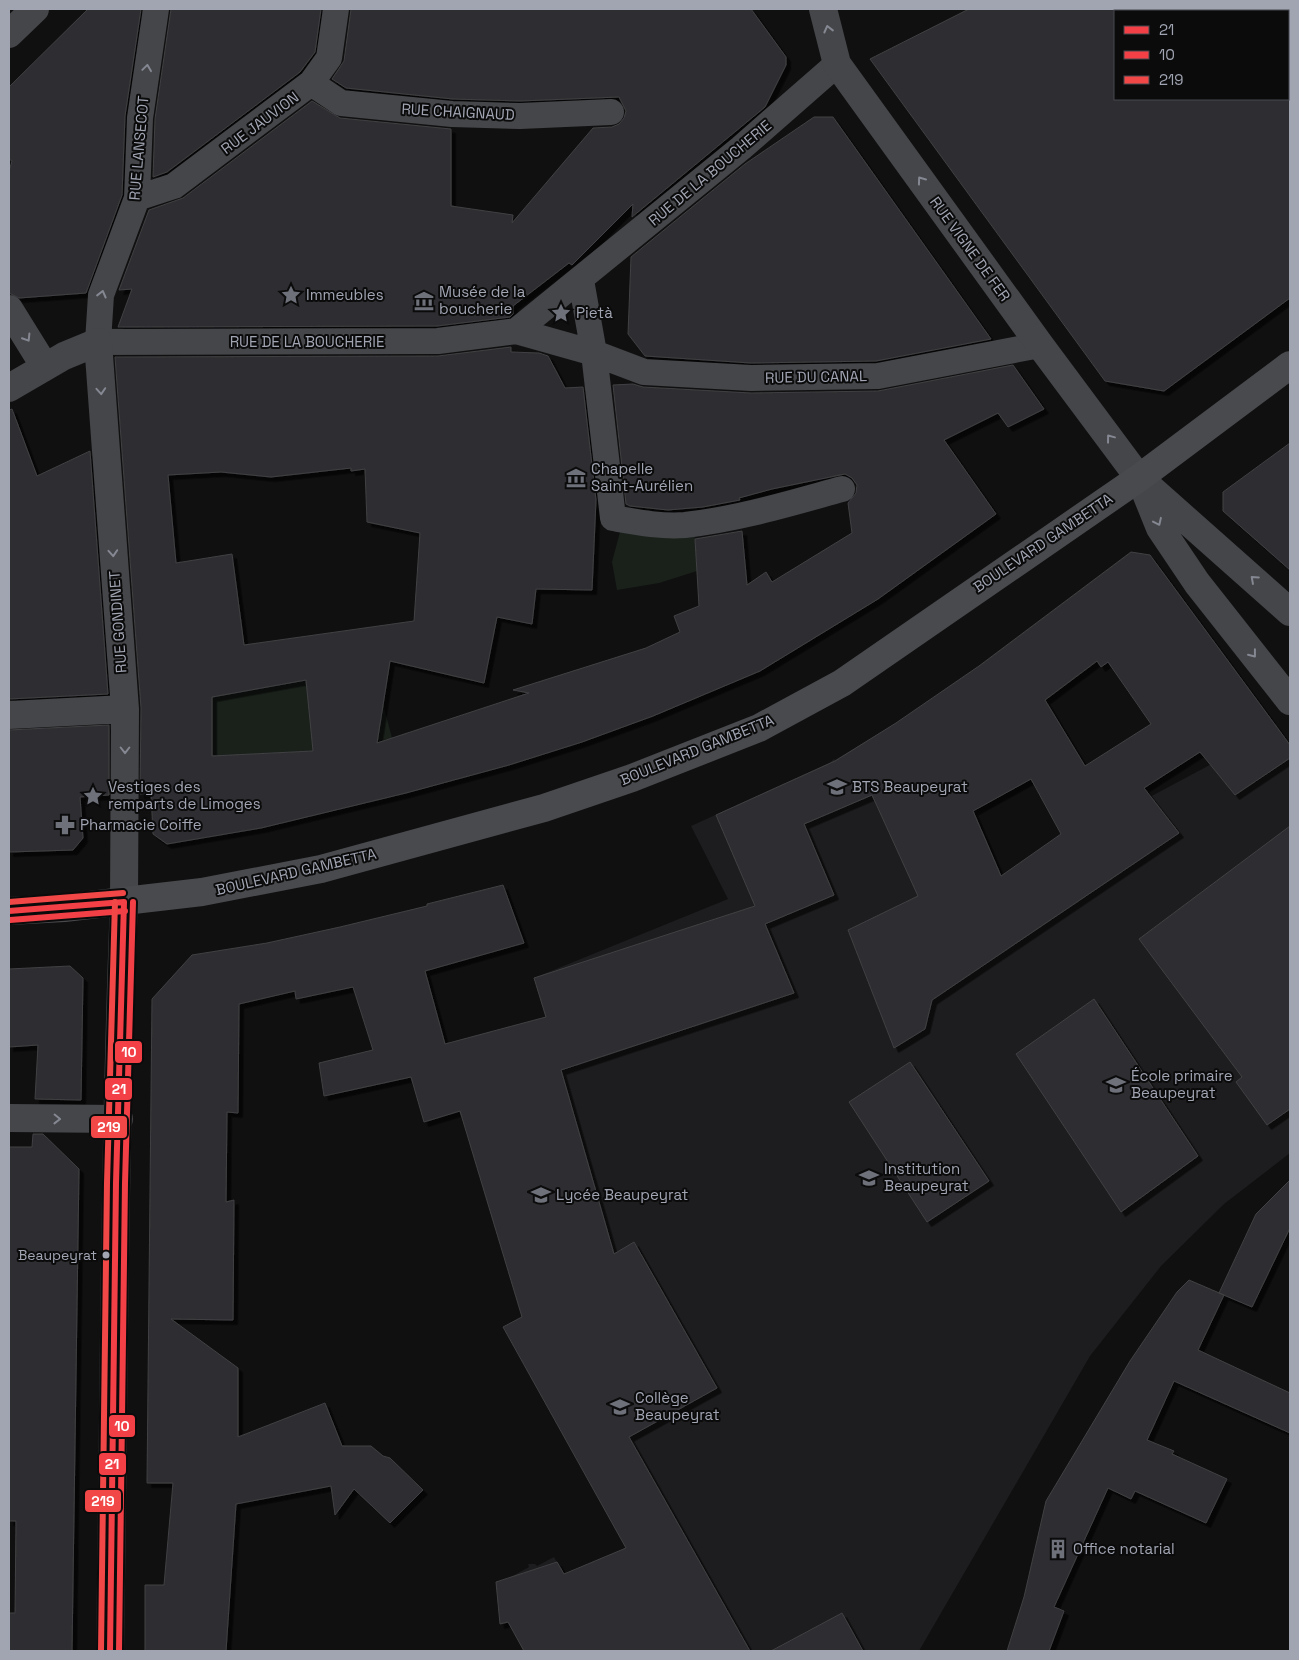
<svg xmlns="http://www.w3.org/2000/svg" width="1299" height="1660" font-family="'Space Grotesk',sans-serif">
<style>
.built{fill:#1d1d1f}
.green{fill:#1a211b}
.building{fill:#2e2e30;stroke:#404044;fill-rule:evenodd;filter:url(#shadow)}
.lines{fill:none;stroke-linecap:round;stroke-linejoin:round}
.pedestrian{stroke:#454649;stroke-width:26}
.minor{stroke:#454649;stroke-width:28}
.tertiary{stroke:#454649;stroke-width:28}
.secondary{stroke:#494a4d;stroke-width:28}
.bus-1-casing{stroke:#0b0b0c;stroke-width:10}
.bus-2-casing{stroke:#0b0b0c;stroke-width:10}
.bus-3-casing{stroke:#0b0b0c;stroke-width:10}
.bus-1{stroke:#f33f46;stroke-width:6}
.bus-2{stroke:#f33f46;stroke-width:6}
.bus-3{stroke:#f14747;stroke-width:6}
.oneway{stroke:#858892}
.bus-dot{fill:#a1a5b2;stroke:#0b0b0c;stroke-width:2}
.labels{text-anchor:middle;stroke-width:4;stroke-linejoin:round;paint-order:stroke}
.bus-label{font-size:14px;fill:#a1a5b2;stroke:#0b0b0c;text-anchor:end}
.street-label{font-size:15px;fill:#a1a5b2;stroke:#0b0b0c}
.poi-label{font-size:15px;fill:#a1a5b2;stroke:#0b0b0c;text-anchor:start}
.line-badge{stroke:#0b0b0c;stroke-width:2}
.badge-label{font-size:14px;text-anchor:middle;font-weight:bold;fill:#fff}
</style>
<defs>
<filter id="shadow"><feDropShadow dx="4.5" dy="4.5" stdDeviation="0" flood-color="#0009"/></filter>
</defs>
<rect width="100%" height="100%" fill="#101011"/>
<path class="built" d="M896,723L957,772L1002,876L1249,744L1276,724L1290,745V1153L1224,1204L1161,1266L1090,1356L919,1651H645L672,1636L665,1622L611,1651H524L508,1622L505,1623L503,1620L499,1588L496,1589V1582L500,1583L529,1567L528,1564H535L537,1566L554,1557L569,1583L628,1551L503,1327L522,1316L462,1118L566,1090L534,978L728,899L691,826L829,763L834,759L835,760Z"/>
<path class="green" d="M620,532L695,537L697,571L659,583L617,590L612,562Z
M208,670L230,694L306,680L382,712L383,704L392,738L337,750L212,756Z"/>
<path class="building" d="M88,9H141L125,116L122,195L86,293L19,298L9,293V171L12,161L9,159V87Z
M171,9H321L315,52L300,72L167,172L153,177L155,119Z
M351,9H751L786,57V65L765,107L632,217L633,204L572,265L569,263L513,306V314L510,317L437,326L118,327L132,289L119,290L149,210L183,198L312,101L340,118L451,129V206L513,215L512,223L593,128L612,127L619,124L624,118L626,111L619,97L520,101L453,99L346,88L332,79L344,61Z
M969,9H1115V99H1290V298L1164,391L1105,381L870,59Z
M814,117H833L991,339L876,361L751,363L645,356L628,334L631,257L745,164Z
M511,347V352L539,353L548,356L565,388L583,387L596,500L592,590L536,589L532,624L497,617L484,683L390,661L377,743L529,693L513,690L646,648L680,632L674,616L699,606L695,539L742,531L747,585L766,572L772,582L852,533L848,503L856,493L857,485L852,478L845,474L772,489L739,498L740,500L703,507L668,510L630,506L626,504L613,385L633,384L643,387L751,393L878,391L1013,365L1044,409L1008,427L998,413L944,440L996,514L878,599L760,671L653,716L582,742L509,765L406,793L261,828L167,844L153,834L151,793L140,794L141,708L115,357L438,356ZM351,468V471L365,469L367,522L420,533L414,621L244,645L232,554L176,563L168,475L221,472L271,477ZM306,680L313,751L212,756V697Z
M12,409L37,476L90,451L108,694L9,699V410Z
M1290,443V570L1223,511V492Z
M1131,552L1150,555L1290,745V758L1235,795L1200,752L1144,788L1179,833L932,1000L925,1029L894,1048L848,930L918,896L872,795L804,824L834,895L765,924L794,993L561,1070L614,1254L634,1242L717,1388L629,1437L750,1651H524L508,1622L500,1624L496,1582L557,1562L564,1574L626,1548L503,1327L522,1317L460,1111L424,1122L411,1077L324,1096L319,1063L373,1050L353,987L296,999L295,991L239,1004L238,1113L227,1112L226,1202L234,1200L233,1320L171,1319L238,1368V1437L325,1403L342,1446H371L383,1456L390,1458L423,1490L390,1523L354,1489L335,1515L331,1486L236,1504L226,1651H145V1585H164L173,1483H147L152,999L192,955L267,943L340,927L427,906V904L503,885L524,943L425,971L445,1044L546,1017L534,978L755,906L716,815L835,761L896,723L979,666ZM1097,661L1101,667L1108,662L1151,724L1085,766L1045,700ZM1031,779L1061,834L1001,876L973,811Z
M109,725V795L80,797L83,838L73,850L9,852V730Z
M1290,826V1109L1267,1125L1236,1082L1242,1077L1139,939Z
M70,966L83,978L81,1100L35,1099L38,1045L9,1047V969Z
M1094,999L1198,1156L1121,1212L1016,1054Z
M910,1062L989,1181L927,1222L849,1102Z
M33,1134H43L79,1169L72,1651H9V1613H15L16,1521H9V1147H32Z
M1290,1180V1228L1252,1307L1219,1293L1256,1214Z
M1189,1280L1224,1295L1198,1350L1290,1393V1433L1174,1381L1147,1440L1174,1451L1172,1454L1227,1479L1206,1523L1135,1491L1131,1499L1108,1488L1054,1607L1064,1611L1049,1651H1007L1024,1597L1046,1501L1130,1361L1177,1292Z
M842,1613L863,1651H771Z"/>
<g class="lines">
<path class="pedestrian" d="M156,9L140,118L137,198L101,295L98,342L438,341L516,331L594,353L644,372L751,378L878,376L1040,345
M311,83L341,103L452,114L520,116L611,112
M137,198L174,186L311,83L329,58L336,9
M581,280L594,353L613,518C636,522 662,527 685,525C739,519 791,503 842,489
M516,331L741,148L837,64"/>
<path class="minor" d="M823,9L837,64L1040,345L1139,478L1290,612
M9,34L35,9
M9,309L45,367
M9,388L64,356L98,342L125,709L124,902
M1141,481L1160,528L1197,583L1290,701
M9,715L125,709
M9,1118L119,1119"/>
<path class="tertiary" d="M110,1651C114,1401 114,1152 124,902"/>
<path class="secondary" d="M9,911L64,908L202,892L321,869L544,808L632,778L759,728L842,683L1139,478L1290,365"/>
<defs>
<path id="bus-1" d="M9,911L124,902
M110,1651L116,1183L124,902"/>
<path id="bus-2" d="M10,920L125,911
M119,1651L125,1183L133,902"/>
<path id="bus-3" d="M9,902L123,893
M101,1651L107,1183L115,902"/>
</defs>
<use href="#bus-1" class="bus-1-casing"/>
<use href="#bus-2" class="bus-2-casing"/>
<use href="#bus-3" class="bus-3-casing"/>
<use href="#bus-1" class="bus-1"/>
<use href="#bus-2" class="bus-2"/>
<use href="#bus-3" class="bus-3"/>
</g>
<defs><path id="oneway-chevron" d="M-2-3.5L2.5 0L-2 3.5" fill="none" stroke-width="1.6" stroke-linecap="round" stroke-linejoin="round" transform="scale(1.25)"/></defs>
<g class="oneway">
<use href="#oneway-chevron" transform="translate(828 29) rotate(-104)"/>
<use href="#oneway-chevron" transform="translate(147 68) rotate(-82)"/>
<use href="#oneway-chevron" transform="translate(921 180) rotate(-126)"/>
<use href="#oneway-chevron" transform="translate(102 294) rotate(-76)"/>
<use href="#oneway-chevron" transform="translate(27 338) rotate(58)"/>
<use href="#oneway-chevron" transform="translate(101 391) rotate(86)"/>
<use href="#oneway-chevron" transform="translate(1110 438) rotate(-127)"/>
<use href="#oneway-chevron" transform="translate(1158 522) rotate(65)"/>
<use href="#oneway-chevron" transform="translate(113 553) rotate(86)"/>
<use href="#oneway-chevron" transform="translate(1254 579) rotate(-138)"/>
<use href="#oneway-chevron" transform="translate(1253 654) rotate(52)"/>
<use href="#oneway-chevron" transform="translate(125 750) rotate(90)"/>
<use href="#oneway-chevron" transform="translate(57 1119) rotate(1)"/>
</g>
<defs>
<symbol id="sight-bare" viewBox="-9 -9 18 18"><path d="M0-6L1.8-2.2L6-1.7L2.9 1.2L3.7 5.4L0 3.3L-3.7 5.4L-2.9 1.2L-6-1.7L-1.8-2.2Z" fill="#6e717a" stroke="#0b0b0c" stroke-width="2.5" paint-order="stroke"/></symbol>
<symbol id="museum-bare" viewBox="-9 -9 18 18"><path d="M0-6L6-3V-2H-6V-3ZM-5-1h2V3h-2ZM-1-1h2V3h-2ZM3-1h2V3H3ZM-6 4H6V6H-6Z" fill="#6e717a" stroke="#0b0b0c" stroke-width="2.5" paint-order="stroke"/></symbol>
<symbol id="school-bare" viewBox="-9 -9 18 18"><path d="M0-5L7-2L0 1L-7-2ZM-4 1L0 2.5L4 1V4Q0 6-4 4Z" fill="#6e717a" stroke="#0b0b0c" stroke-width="2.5" paint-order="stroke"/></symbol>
<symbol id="pharmacy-bare" viewBox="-9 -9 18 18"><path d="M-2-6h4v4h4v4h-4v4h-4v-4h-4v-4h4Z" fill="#6e717a" stroke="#0b0b0c" stroke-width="2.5" paint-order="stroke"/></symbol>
<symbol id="building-bare" viewBox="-9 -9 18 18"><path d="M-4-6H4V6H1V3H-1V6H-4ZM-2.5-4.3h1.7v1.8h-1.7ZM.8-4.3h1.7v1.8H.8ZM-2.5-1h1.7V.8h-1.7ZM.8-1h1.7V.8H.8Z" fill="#6e717a" stroke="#0b0b0c" stroke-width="2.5" paint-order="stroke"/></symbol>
</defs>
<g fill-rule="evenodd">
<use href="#sight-bare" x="277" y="281" width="28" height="28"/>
<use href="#museum-bare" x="410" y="287" width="28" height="28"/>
<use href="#sight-bare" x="547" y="299" width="28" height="28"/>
<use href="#museum-bare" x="562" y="464" width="28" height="28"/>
<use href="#school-bare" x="823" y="773" width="28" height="28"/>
<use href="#sight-bare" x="79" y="782" width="28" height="28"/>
<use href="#pharmacy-bare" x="51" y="811" width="28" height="28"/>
<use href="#school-bare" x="1102" y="1071" width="28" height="28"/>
<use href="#school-bare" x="855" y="1164" width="28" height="28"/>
<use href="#school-bare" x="527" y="1181" width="28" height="28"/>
<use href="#school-bare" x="606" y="1393" width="28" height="28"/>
<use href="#building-bare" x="1044" y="1535" width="28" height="28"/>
</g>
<circle class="bus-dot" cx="106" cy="1255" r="4.5"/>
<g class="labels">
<g class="bus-label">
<text x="97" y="1260">Beaupeyrat</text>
</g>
<g class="street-label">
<text transform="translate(458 112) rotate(3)" y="5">RUE CHAIGNAUD</text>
<text transform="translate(260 123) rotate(-37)" y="5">RUE JAUVION</text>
<text transform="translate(139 148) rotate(-85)" y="5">RUE LANSECOT</text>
<text transform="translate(710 173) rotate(-40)" y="5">RUE DE LA BOUCHERIE</text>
<text transform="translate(970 249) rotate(54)" y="5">RUE VIGNE DE FER</text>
<text x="307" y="347">RUE DE LA BOUCHERIE</text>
<text transform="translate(816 377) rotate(-1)" y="5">RUE DU CANAL</text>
<text transform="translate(1043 543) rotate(-34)" y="5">BOULEVARD GAMBETTA</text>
<text transform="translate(118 622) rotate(-94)" y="5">RUE GONDINET</text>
<text transform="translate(697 750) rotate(-22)" y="5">BOULEVARD GAMBETTA</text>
<text transform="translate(296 872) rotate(-13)" y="5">BOULEVARD GAMBETTA</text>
</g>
<g class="poi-label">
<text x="439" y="297">Musée de la<tspan x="439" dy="17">boucherie</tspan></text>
<text x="306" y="300">Immeubles</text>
<text x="576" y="318">Pietà</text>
<text x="591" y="474">Chapelle<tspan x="591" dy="17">Saint-Aurélien</tspan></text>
<text x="108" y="792">Vestiges des<tspan x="108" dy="17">remparts de Limoges</tspan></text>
<text x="852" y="792">BTS Beaupeyrat</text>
<text x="80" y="830">Pharmacie Coiffe</text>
<text x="1131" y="1081">École primaire<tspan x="1131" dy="17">Beaupeyrat</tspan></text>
<text x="884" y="1174">Institution<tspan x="884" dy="17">Beaupeyrat</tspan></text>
<text x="556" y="1200">Lycée Beaupeyrat</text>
<text x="635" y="1403">Collège<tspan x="635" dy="17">Beaupeyrat</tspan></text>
<text x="1073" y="1554">Office notarial</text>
</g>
</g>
<g class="line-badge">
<rect x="114" y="1040" width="29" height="24" rx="5" fill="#f33f46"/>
<rect x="104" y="1077" width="29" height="24" rx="5" fill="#f33f46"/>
<rect x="90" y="1115" width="38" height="24" rx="5" fill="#f14747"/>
<rect x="108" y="1414" width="28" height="24" rx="5" fill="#f33f46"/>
<rect x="98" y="1452" width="29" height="24" rx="5" fill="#f33f46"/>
<rect x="84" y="1489" width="38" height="24" rx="5" fill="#f14747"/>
</g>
<g class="badge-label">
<text x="129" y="1057">10</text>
<text x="119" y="1094">21</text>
<text x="109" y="1132">219</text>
<text x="122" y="1431">10</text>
<text x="112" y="1469">21</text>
<text x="103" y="1506">219</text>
</g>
<rect width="1299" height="1660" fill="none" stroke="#a1a5b2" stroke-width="20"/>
<rect x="1114" y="10" width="175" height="90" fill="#0b0b0c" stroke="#47494e"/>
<rect x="1124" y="26" width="25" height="8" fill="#f33f46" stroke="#47494e"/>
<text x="1159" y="35" font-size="15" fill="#a1a5b2">21</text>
<rect x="1124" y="51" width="25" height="8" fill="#f33f46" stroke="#47494e"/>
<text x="1159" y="60" font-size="15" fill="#a1a5b2">10</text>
<rect x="1124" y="76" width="25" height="8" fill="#f14747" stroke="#47494e"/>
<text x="1159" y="85" font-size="15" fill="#a1a5b2">219</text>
</svg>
